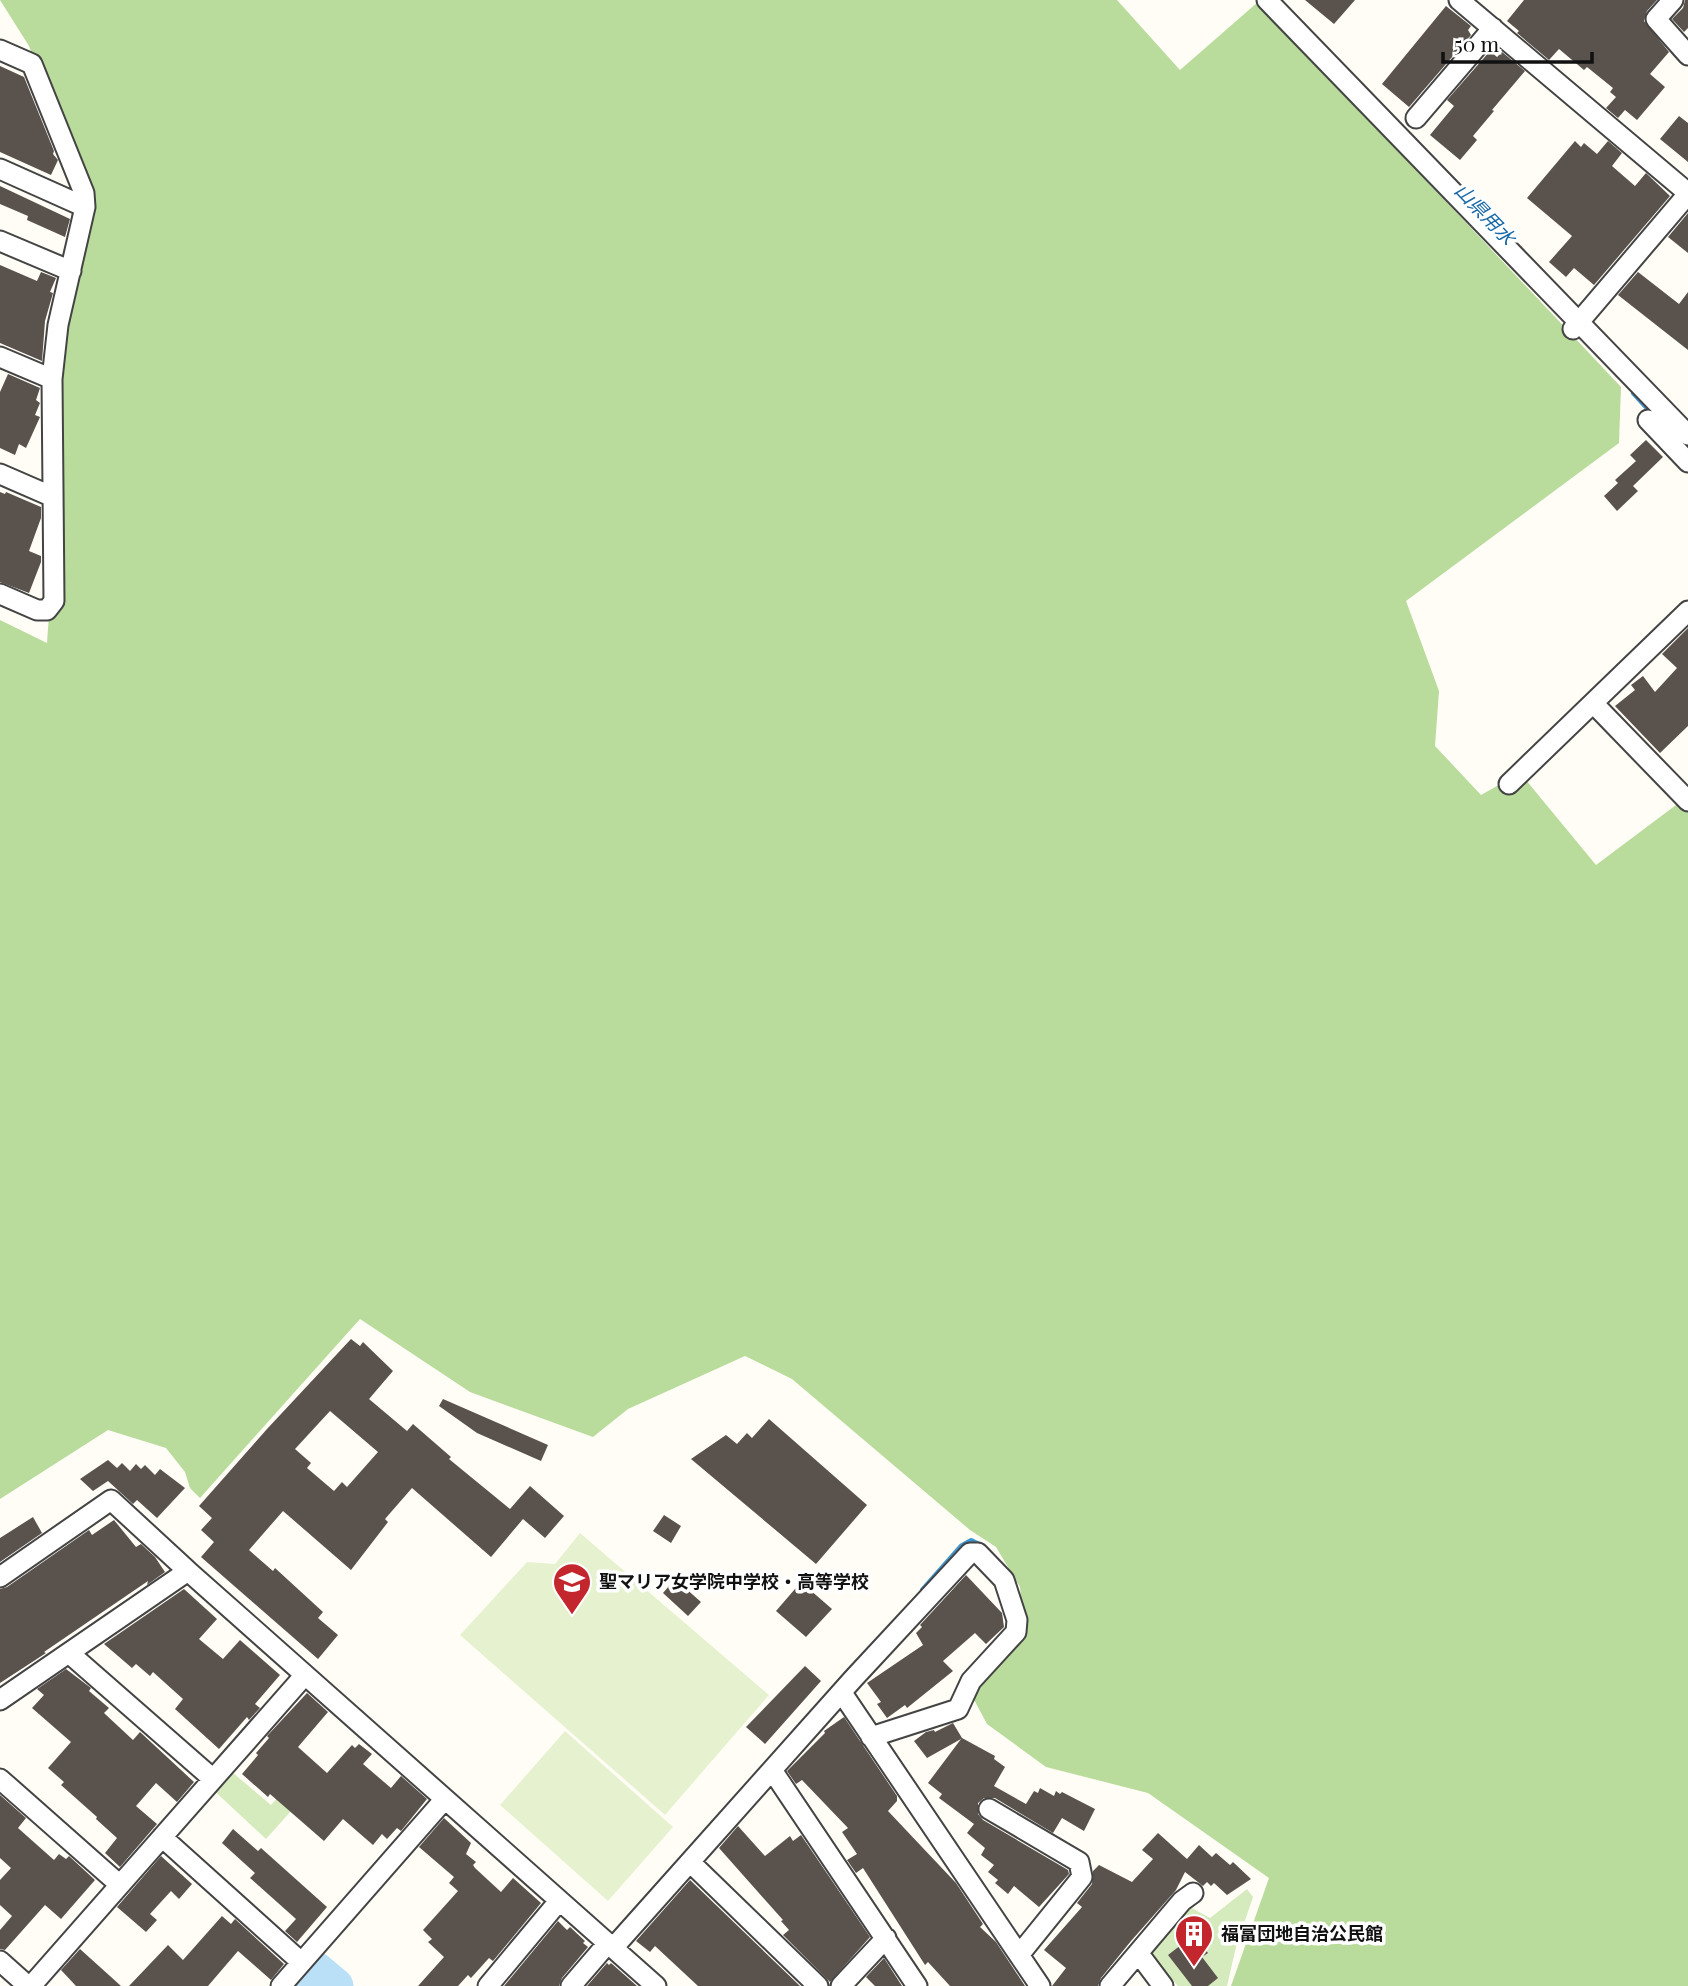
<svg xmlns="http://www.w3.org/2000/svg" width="1688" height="1986" font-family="'Playfair Display','Noto Sans JP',serif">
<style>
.green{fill:#d5ebbd}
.forest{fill:#b9dc9c}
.pitch{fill:#e6f2cf}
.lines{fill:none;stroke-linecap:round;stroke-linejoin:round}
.stream{stroke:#3f96cf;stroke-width:6}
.river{stroke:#b9e0f7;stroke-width:35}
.building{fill:#5a524d;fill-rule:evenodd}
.minor-casing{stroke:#444;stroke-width:23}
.minor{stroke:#fff;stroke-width:19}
.labels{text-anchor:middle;stroke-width:7;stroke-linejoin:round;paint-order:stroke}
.poi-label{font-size:18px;font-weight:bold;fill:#111;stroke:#fff;text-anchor:start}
.water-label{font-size:19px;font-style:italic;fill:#1768a6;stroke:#fff}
</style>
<rect width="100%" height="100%" fill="#fffdf5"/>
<path class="green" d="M308,1763L324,1774L266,1839L209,1786L226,1767L271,1805Z
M1247,1889L1253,1897L1236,1947L1227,1986H1178L1148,1956L1190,1907L1210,1918Z"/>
<path class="forest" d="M0,0H1117L1180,70L1258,2L1621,387L1619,443L1406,601L1439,691L1435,746L1481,795L1520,773L1596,865L1688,796V1986H1231L1269,1878L1148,1793L1046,1767L987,1724L972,1696L1025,1631L1020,1587L996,1547L970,1530L792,1379L745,1356L628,1409L593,1437L470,1392L360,1319L200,1498L190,1488L185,1472L166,1448L108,1430L0,1499V620L47,643L57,499L49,369L77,177L29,46Z"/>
<path class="pitch" d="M580,1533L769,1695L665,1815L460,1635L527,1562L555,1564Z
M565,1731L673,1827L608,1901L500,1805Z"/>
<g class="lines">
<path class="stream" d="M1634,393L1655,416
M923,1590L962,1546L971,1541L979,1545"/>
<path class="river" d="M297,1986L311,1970H317L336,1986"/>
</g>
<path class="building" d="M1305,0H1355L1334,24Z
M1524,0H1657L1647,11L1644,21L1669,52L1650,74L1665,87L1637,120L1625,110L1618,118L1606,108L1616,97L1610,92L1613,88L1587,67L1584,70L1559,49L1549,60L1517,33L1519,31L1507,21Z
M1685,0H1688V28L1684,32L1672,19L1683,8Z
M1446,6L1471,26L1468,30L1471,35L1409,107L1382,84Z
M1490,51L1497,57L1502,52L1525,71L1492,110L1494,111L1473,136L1477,140L1460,160L1430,135L1454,106L1447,100Z
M0,66L24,77L54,151L53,154L58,160L51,175L0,152Z
M1679,116L1688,123V162L1660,139Z
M1575,141L1581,147L1584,143L1597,154L1608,141L1622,153L1612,166L1635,186L1646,173L1670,196L1594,285L1574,268L1566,277L1549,262L1572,236L1527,198Z
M0,186L70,219L65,237L27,220L28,216L0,204Z
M1688,213V253L1668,237Z
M0,265L37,281L41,272L56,278L50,292L53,293L45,321L42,361L0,343Z
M1638,272L1679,304L1688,292V350L1618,295Z
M8,374L40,388L36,400L40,403L35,415L40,417L26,448L19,444L15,455L0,448V392Z
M1646,440L1663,457L1633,486L1638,491L1617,511L1604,496L1618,483L1615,480L1636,461L1630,455Z
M0,492L5,494L6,492L41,507V518L29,551L41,556V562L29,593L0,582Z
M1688,628V726L1660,753L1615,706L1635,690L1631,685L1643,676L1655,692L1677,668L1662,654Z
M351,1339L360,1346L363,1342L393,1371L369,1399L407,1431L413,1424L451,1457L449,1459L510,1509L530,1486L564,1516L545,1538L523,1519L491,1557L412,1488L385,1519L388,1522L351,1570L283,1511L249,1550L273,1571L275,1568L323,1612L318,1618L338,1635L318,1659L201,1557L214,1542L201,1530L212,1518L199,1506L267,1429ZM330,1411L378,1452L347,1487L342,1482L334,1491L307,1468L311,1463L295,1449Z
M443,1399L548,1445L541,1461L477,1433L439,1406Z
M769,1419L867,1505L816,1564L691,1459L726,1435L737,1444L747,1433L752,1438Z
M108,1460L117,1468L122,1463L130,1471L136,1464L141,1469L145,1465L155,1475L160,1469L185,1488L157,1518L137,1500L133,1504L108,1481L93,1491L80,1479Z
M664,1515L681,1526L671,1543L653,1531Z
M33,1517L42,1533L0,1562V1538Z
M114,1520L136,1547L141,1544L155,1557L165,1572L147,1585L148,1581L44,1652L46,1653L0,1683V1589L7,1587L89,1530L92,1535Z
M966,1575L1002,1613L1004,1627L986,1644L975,1633L943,1661L953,1671L907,1708L905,1705L887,1718L877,1704L881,1702L867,1683L923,1645L916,1633L922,1627L920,1625Z
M675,1579L701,1602L688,1616L663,1593Z
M801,1582L832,1609L806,1637L776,1611Z
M184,1589L217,1619L199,1639L223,1659L240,1640L280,1675L255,1704L260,1708L249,1720L247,1717L219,1749L175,1709L183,1699L153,1672L150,1676L136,1664L132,1668L104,1644Z
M805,1666L821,1681L765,1744L746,1727Z
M66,1669L91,1688L89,1691L109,1708L104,1713L133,1740L140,1732L194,1782L177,1802L156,1783L136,1806L157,1824L120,1867L105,1853L117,1838L96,1819L97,1817L61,1785L64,1782L48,1768L71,1742L32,1708L44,1695L37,1689Z
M307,1693L328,1712L298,1747L327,1773L352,1745L355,1748L359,1744L372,1754L363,1764L391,1788L401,1776L427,1799L401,1831L397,1828L387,1839L382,1834L373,1845L343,1819L324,1841L270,1794L268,1797L242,1774L258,1755L256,1753L269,1738L267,1736Z
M844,1717L897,1796V1801L888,1811L956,1883L983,1924L980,1927L996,1942L1025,1986H950L928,1962L925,1965L863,1868L856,1873L847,1860L857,1854L842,1832L848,1828L802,1780L796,1784L787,1771L825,1733L824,1731Z
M953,1723L962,1738L995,1756L994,1759L1005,1767L994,1786L1026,1804L1034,1791L1038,1793L1040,1788L1054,1796L1056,1791L1060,1794L1062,1792L1095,1809L1084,1831L1062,1818L1053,1833L995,1798H984L978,1803V1814L983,1820L1068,1870L1069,1874L1039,1907L1014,1886L1008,1894L995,1883L998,1880L988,1872L994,1865L981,1855L985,1848L967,1833L974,1824L939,1798L942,1794L928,1783L961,1739L927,1758L914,1741L926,1732L934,1730L935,1732Z
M0,1795L26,1818L18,1828L54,1860L59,1854L66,1859L69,1856L95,1880L61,1919L45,1905L5,1950L0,1949V1930L12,1916L0,1905V1880L11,1868L0,1858Z
M444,1818L471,1843L466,1854L476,1862L473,1865L475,1868L501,1892L513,1878L541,1903L493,1961L489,1958L471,1978L468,1975L458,1986H418L444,1957L428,1942L432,1939L423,1930L458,1891L449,1883L454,1877L419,1847Z
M738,1826L765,1856L790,1836L793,1841L801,1835L870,1937L830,1982L783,1935L789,1930L781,1921L783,1920L719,1848Z
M233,1829L258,1851L261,1848L327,1907L297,1942L285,1931L296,1919L250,1878L255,1873L222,1843Z
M1158,1833L1187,1859L1199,1845L1212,1857L1216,1853L1230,1865L1233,1862L1251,1879L1227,1895L1214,1883L1211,1886L1207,1882L1203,1886L1185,1872L1176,1890L1131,1941L1101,1978L1098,1986H1052L1066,1968L1044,1950L1082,1907L1077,1903L1092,1884L1093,1871L1099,1865L1132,1882L1153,1859L1142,1850Z
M161,1856L192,1884L179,1899L171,1891L150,1914L157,1920L146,1932L117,1907Z
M690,1880L800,1986H698L655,1946L650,1952L636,1941Z
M222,1916L231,1924L235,1919L284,1964L271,1980L238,1951L208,1986H129L168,1945L183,1960Z
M558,1921L567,1930L570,1927L585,1941L583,1943L588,1947L562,1978L559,1986H504Z
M1194,1935L1208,1953L1202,1957L1218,1978L1208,1986H1192L1168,1955Z
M80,1949L121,1986H76L61,1970Z
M884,1958L902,1986H875L866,1977Z
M607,1963L609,1965L611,1963L637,1986H587Z"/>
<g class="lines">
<defs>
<path id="minor" d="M1267,0L1688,435
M1459,0L1688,193
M1673,0L1656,19L1688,55
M0,50L32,64L84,193L85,207L58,325L52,379L54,601L47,610H37L0,594
M1416,118L1493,28
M0,169L85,207
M0,241L71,271
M1573,329L1688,194
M0,357L52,379
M1648,420L1688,462
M0,474L53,497
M1593,703L1688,801
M1509,784L1688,611
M0,1577L111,1500L188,1571
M69,1653L213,1779
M842,1693L1040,1986
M0,1700L188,1571L656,1986
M772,1770L917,1986
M0,1779L120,1885
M989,1809L1079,1862L1082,1877L1019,1955
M162,1837L301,1962
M690,1862L818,1986
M613,1948L853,1679L970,1553H978L1004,1580L1017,1620L1016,1632L971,1681L958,1709L871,1737
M1139,1954L1163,1986
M0,1961L28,1986
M31,1986L304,1676
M281,1986L444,1800
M488,1986L559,1901
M571,1986L608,1943
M841,1986L886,1938
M1110,1986L1182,1901L1193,1893"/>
</defs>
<use href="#minor" class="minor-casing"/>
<use href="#minor" class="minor"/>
</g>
<defs>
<symbol id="school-pin" viewBox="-11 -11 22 30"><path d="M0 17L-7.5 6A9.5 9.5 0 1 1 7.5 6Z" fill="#c4262e" stroke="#fff"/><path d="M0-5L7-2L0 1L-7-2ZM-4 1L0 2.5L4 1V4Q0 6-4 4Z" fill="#fff"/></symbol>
<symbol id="building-pin" viewBox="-11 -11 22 30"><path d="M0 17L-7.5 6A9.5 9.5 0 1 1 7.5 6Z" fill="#c4262e" stroke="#fff"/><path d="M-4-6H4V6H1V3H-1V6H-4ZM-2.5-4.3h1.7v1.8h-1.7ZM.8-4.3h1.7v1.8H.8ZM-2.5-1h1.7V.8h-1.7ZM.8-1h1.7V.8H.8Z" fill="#fff"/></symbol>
</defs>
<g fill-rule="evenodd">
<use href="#school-pin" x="550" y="1560" width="44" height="60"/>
<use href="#building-pin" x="1172" y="1912" width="44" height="60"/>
</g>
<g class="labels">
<g class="poi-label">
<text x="599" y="1588">聖マリア女学院中学校・高等学校</text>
<text x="1221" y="1940">福富団地自治公民館</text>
</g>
<g class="water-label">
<text transform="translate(1485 214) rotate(46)" y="7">山県用水</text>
</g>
</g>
<path d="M1443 52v10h149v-10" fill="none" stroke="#111111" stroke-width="3.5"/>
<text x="1454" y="52" font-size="21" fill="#111111" stroke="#ffffff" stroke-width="5" paint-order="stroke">50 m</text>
</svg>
